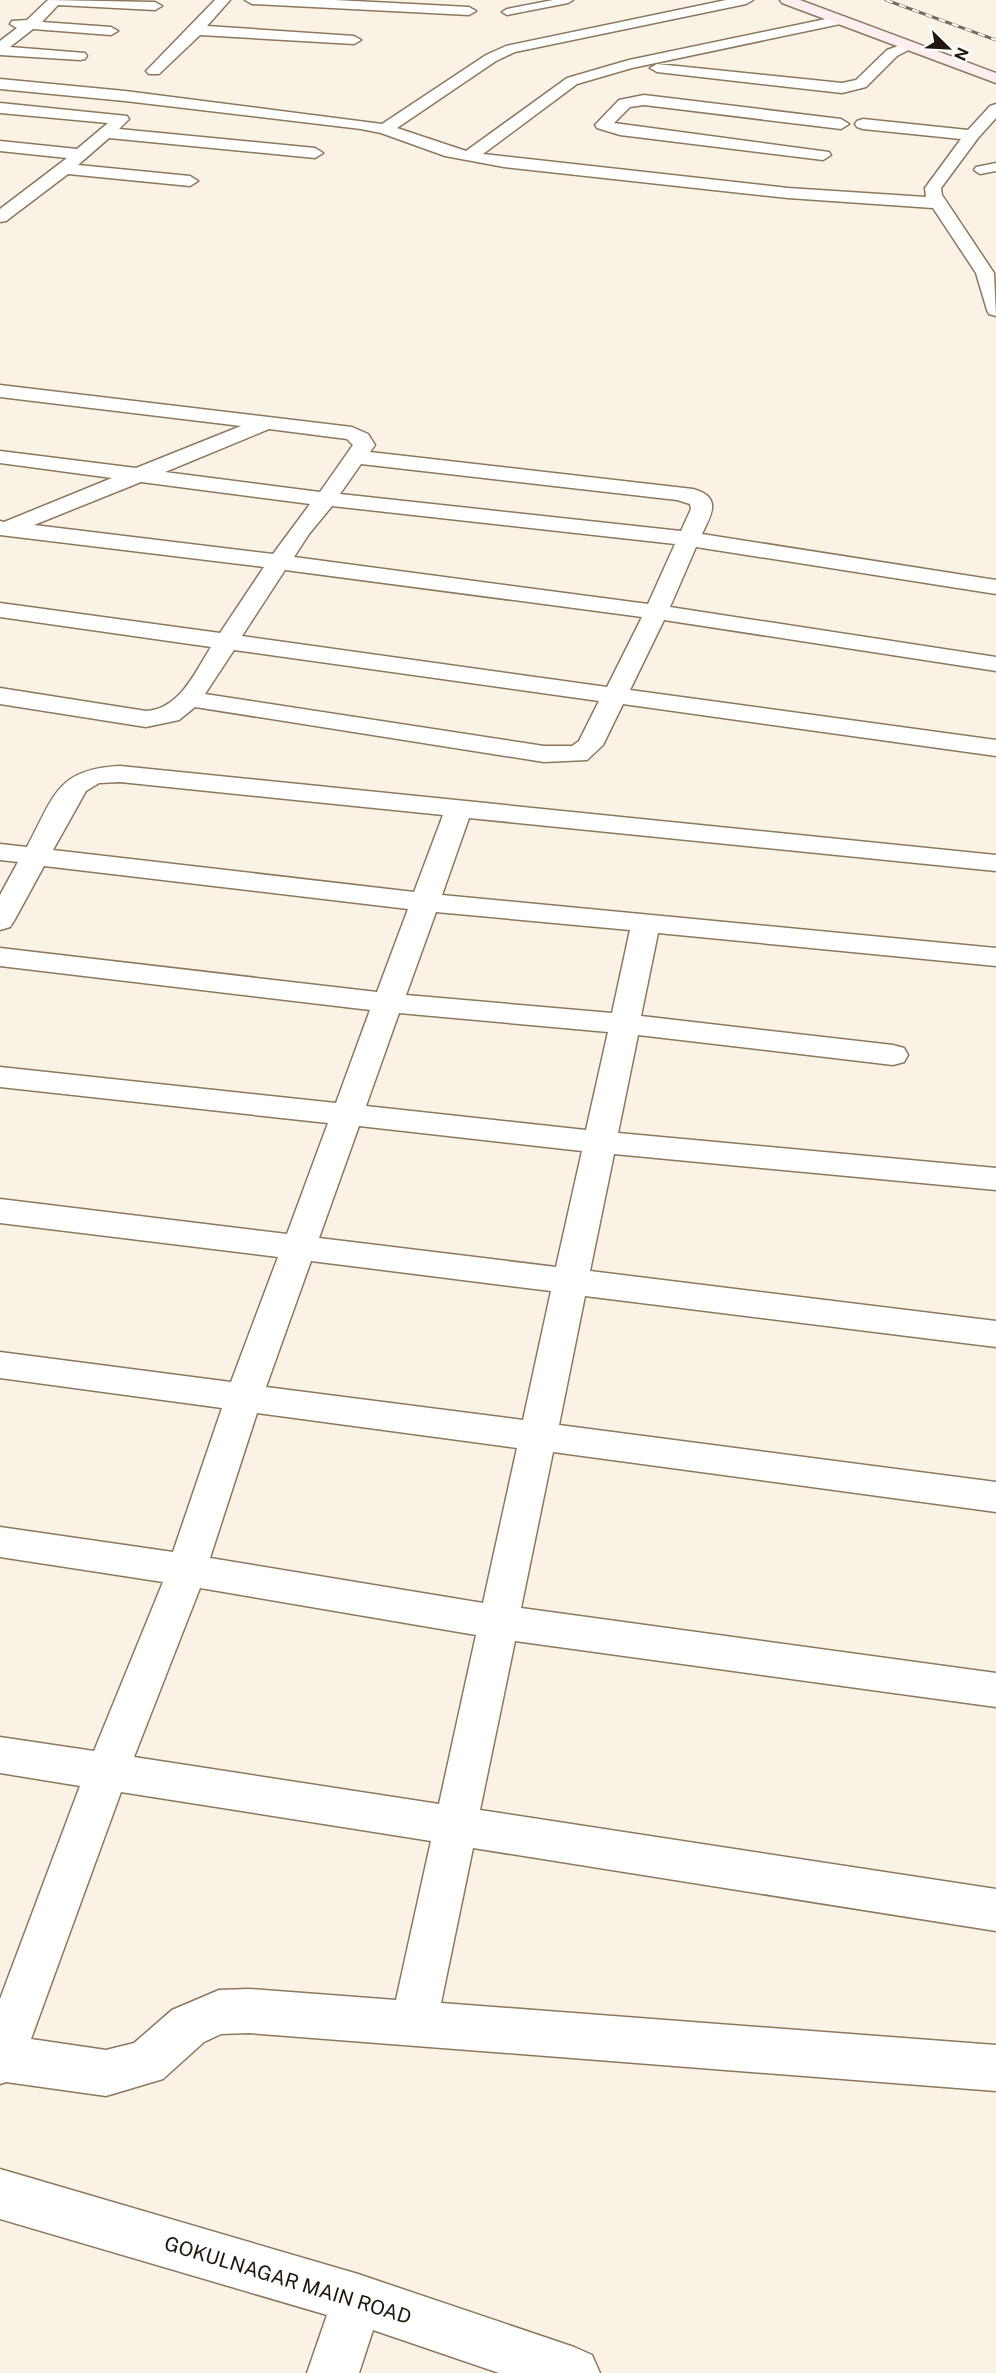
<svg xmlns="http://www.w3.org/2000/svg" width="996" height="2373" font-family="'Public Sans',sans-serif">
<style>
.lines{fill:none;stroke-linecap:round;stroke-linejoin:round}
.service-casing{stroke:#8d775d;stroke-width:3}
.minor-casing{stroke:#8d775d;stroke-width:3}
.secondary-casing{stroke:#8d775d;stroke-width:3}
.service{fill:#fff;fill-rule:evenodd}
.minor{fill:#fff;fill-rule:evenodd}
.secondary{fill:#fcedef;fill-rule:evenodd}
.rail-casing{stroke:#746b61;stroke-width:3}
.rail{stroke:#fff;stroke-width:2;stroke-dasharray:7;stroke-linecap:butt}
.labels{text-anchor:middle;stroke-width:5;stroke-linejoin:round;paint-order:stroke}
.near-street-label{font-size:20px;fill:#20170d;stroke:#fff}
</style>
<rect width="100%" height="100%" fill="#fbf2e6"/>
<g class="lines">
<defs>
<path id="service" d="M553,0H573L568,3L507,15L502,12L507,9Z
M996,163V171L980,174L974,170L976,167Z"/>
<path id="minor" d="M48,0L155,2L162,6L155,10L58,5L42,22L111,27L118,31L111,35L33,29L10,47L85,53L87,56L85,59L80,60L0,55V41L17,28L10,24L12,21L27,20Z
M215,0H230L207,26L354,36L361,40L354,44L200,35L159,74H149L146,71L149,68Z
M245,0H335L469,7L476,11L469,15L252,4Z
M726,0H753L746,4L515,52L496,61L397,128L466,151L567,78L629,60L840,16L845,17L847,20L845,23L632,68L577,84L483,154L788,188L926,197L925,188L961,139L863,129L857,127L855,124L857,121L863,119L968,130L990,106L996,104V118L978,138L941,188L942,195L994,273L996,316L989,314L987,310L976,273L933,208L788,198L504,167L445,156L381,133L361,129L125,101L0,89V79L125,91L382,124L486,55L506,46Z
M909,42L916,46L897,56L866,87L842,93L657,72L650,68L657,64L842,83L856,80L887,50Z
M644,95L841,119L849,124L841,129L644,105L630,107L614,123L829,152L831,155L823,160L620,135L597,128L595,125L619,100Z
M0,103L127,116L129,119L119,129L315,148L323,153L315,158L109,138L78,165L190,176L198,181L190,186L68,174L6,221L0,222V209L67,158L0,151V141L77,149L108,123L0,113Z
M0,385L352,427L368,434L375,445L370,452L693,489C723,497 711,515 702,534L996,580V594L696,547L670,607L996,657V671L664,620L630,690L996,740V756L623,704L603,745L587,760L544,762L195,707L179,720L146,727L0,704V688L146,711C180,709 195,672 211,647L0,617V603L220,633L264,567L0,535V521L4,522L112,478L0,463V451L136,468L241,426L0,397ZM269,429L347,439L353,445L320,492L165,472ZM361,464L677,500L690,504L691,509L681,531L340,494ZM141,482L310,504L273,554L34,525ZM332,506L675,544L648,604L294,557L309,534ZM285,570L642,617L607,687L242,636ZM234,650L599,701L579,741L572,746H544L205,694Z
M120,766L996,855V871L469,818L442,895L996,948V966L658,933L641,1016L893,1045L904,1048L908,1055L904,1062L893,1065L638,1035L618,1133L996,1168V1190L614,1154L590,1271L996,1321V1347L585,1296L559,1425L996,1482V1512L553,1452L521,1608L996,1673V1707L515,1641L480,1810L996,1889V1931L473,1848L441,2003L996,2045V2091L249,2033L221,2034L204,2042L163,2079L106,2096L6,2082L0,2084V1999L80,1786L0,1773V1737L94,1751L163,1582L0,1557V1527L173,1552L222,1408L0,1378V1352L231,1382L278,1257L0,1223V1199L287,1234L328,1123L0,1087V1067L336,1103L370,1010L0,966V948L377,992L408,909L44,866L14,921L10,927L0,930V895L18,862L0,860V844L27,847C54,797 56,769 120,766ZM120,782L443,815L414,892L53,850L86,791L99,783ZM436,912L630,930L612,1013L406,995ZM399,1013L608,1032L586,1130L366,1106ZM359,1126L582,1151L556,1267L319,1238ZM311,1261L551,1291L523,1420L266,1387ZM257,1413L517,1448L483,1603L210,1558ZM200,1588L476,1635L439,1804L134,1757ZM121,1792L431,1841L396,2000L249,1989L219,1990L172,2010L134,2043L106,2050L31,2039Z
M0,2169L358,2274L574,2347L592,2355L600,2373H499L373,2330L359,2373H307L327,2315L0,2219Z"/>
<path id="secondary" d="M780,0H800L996,73V83L782,3Z"/>
</defs>
<use href="#service" class="service-casing"/>
<use href="#minor" class="minor-casing"/>
<use href="#secondary" class="secondary-casing"/>
<use href="#service" class="service"/>
<use href="#minor" class="minor"/>
<use href="#secondary" class="secondary"/>
<defs>
<path id="rail" d="M886,0L996,40"/>
</defs>
<use href="#rail" class="rail-casing"/>
<use href="#rail" class="rail"/>
</g>
<g class="labels">
<g class="near-street-label">
<text transform="translate(288 2280) rotate(17)" y="7">GOKULNAGAR MAIN ROAD</text>
</g>
</g>
<g transform="translate(948 48) rotate(114)" stroke="#ffffff" stroke-width="4.5" paint-order="stroke">
<path d="M0-4.5L10 22L0 15L-10 22Z" fill="#20170d"/>
<text y="-9" font-size="16" font-weight="bold" text-anchor="middle" fill="#20170d">N</text>
</g>
</svg>
